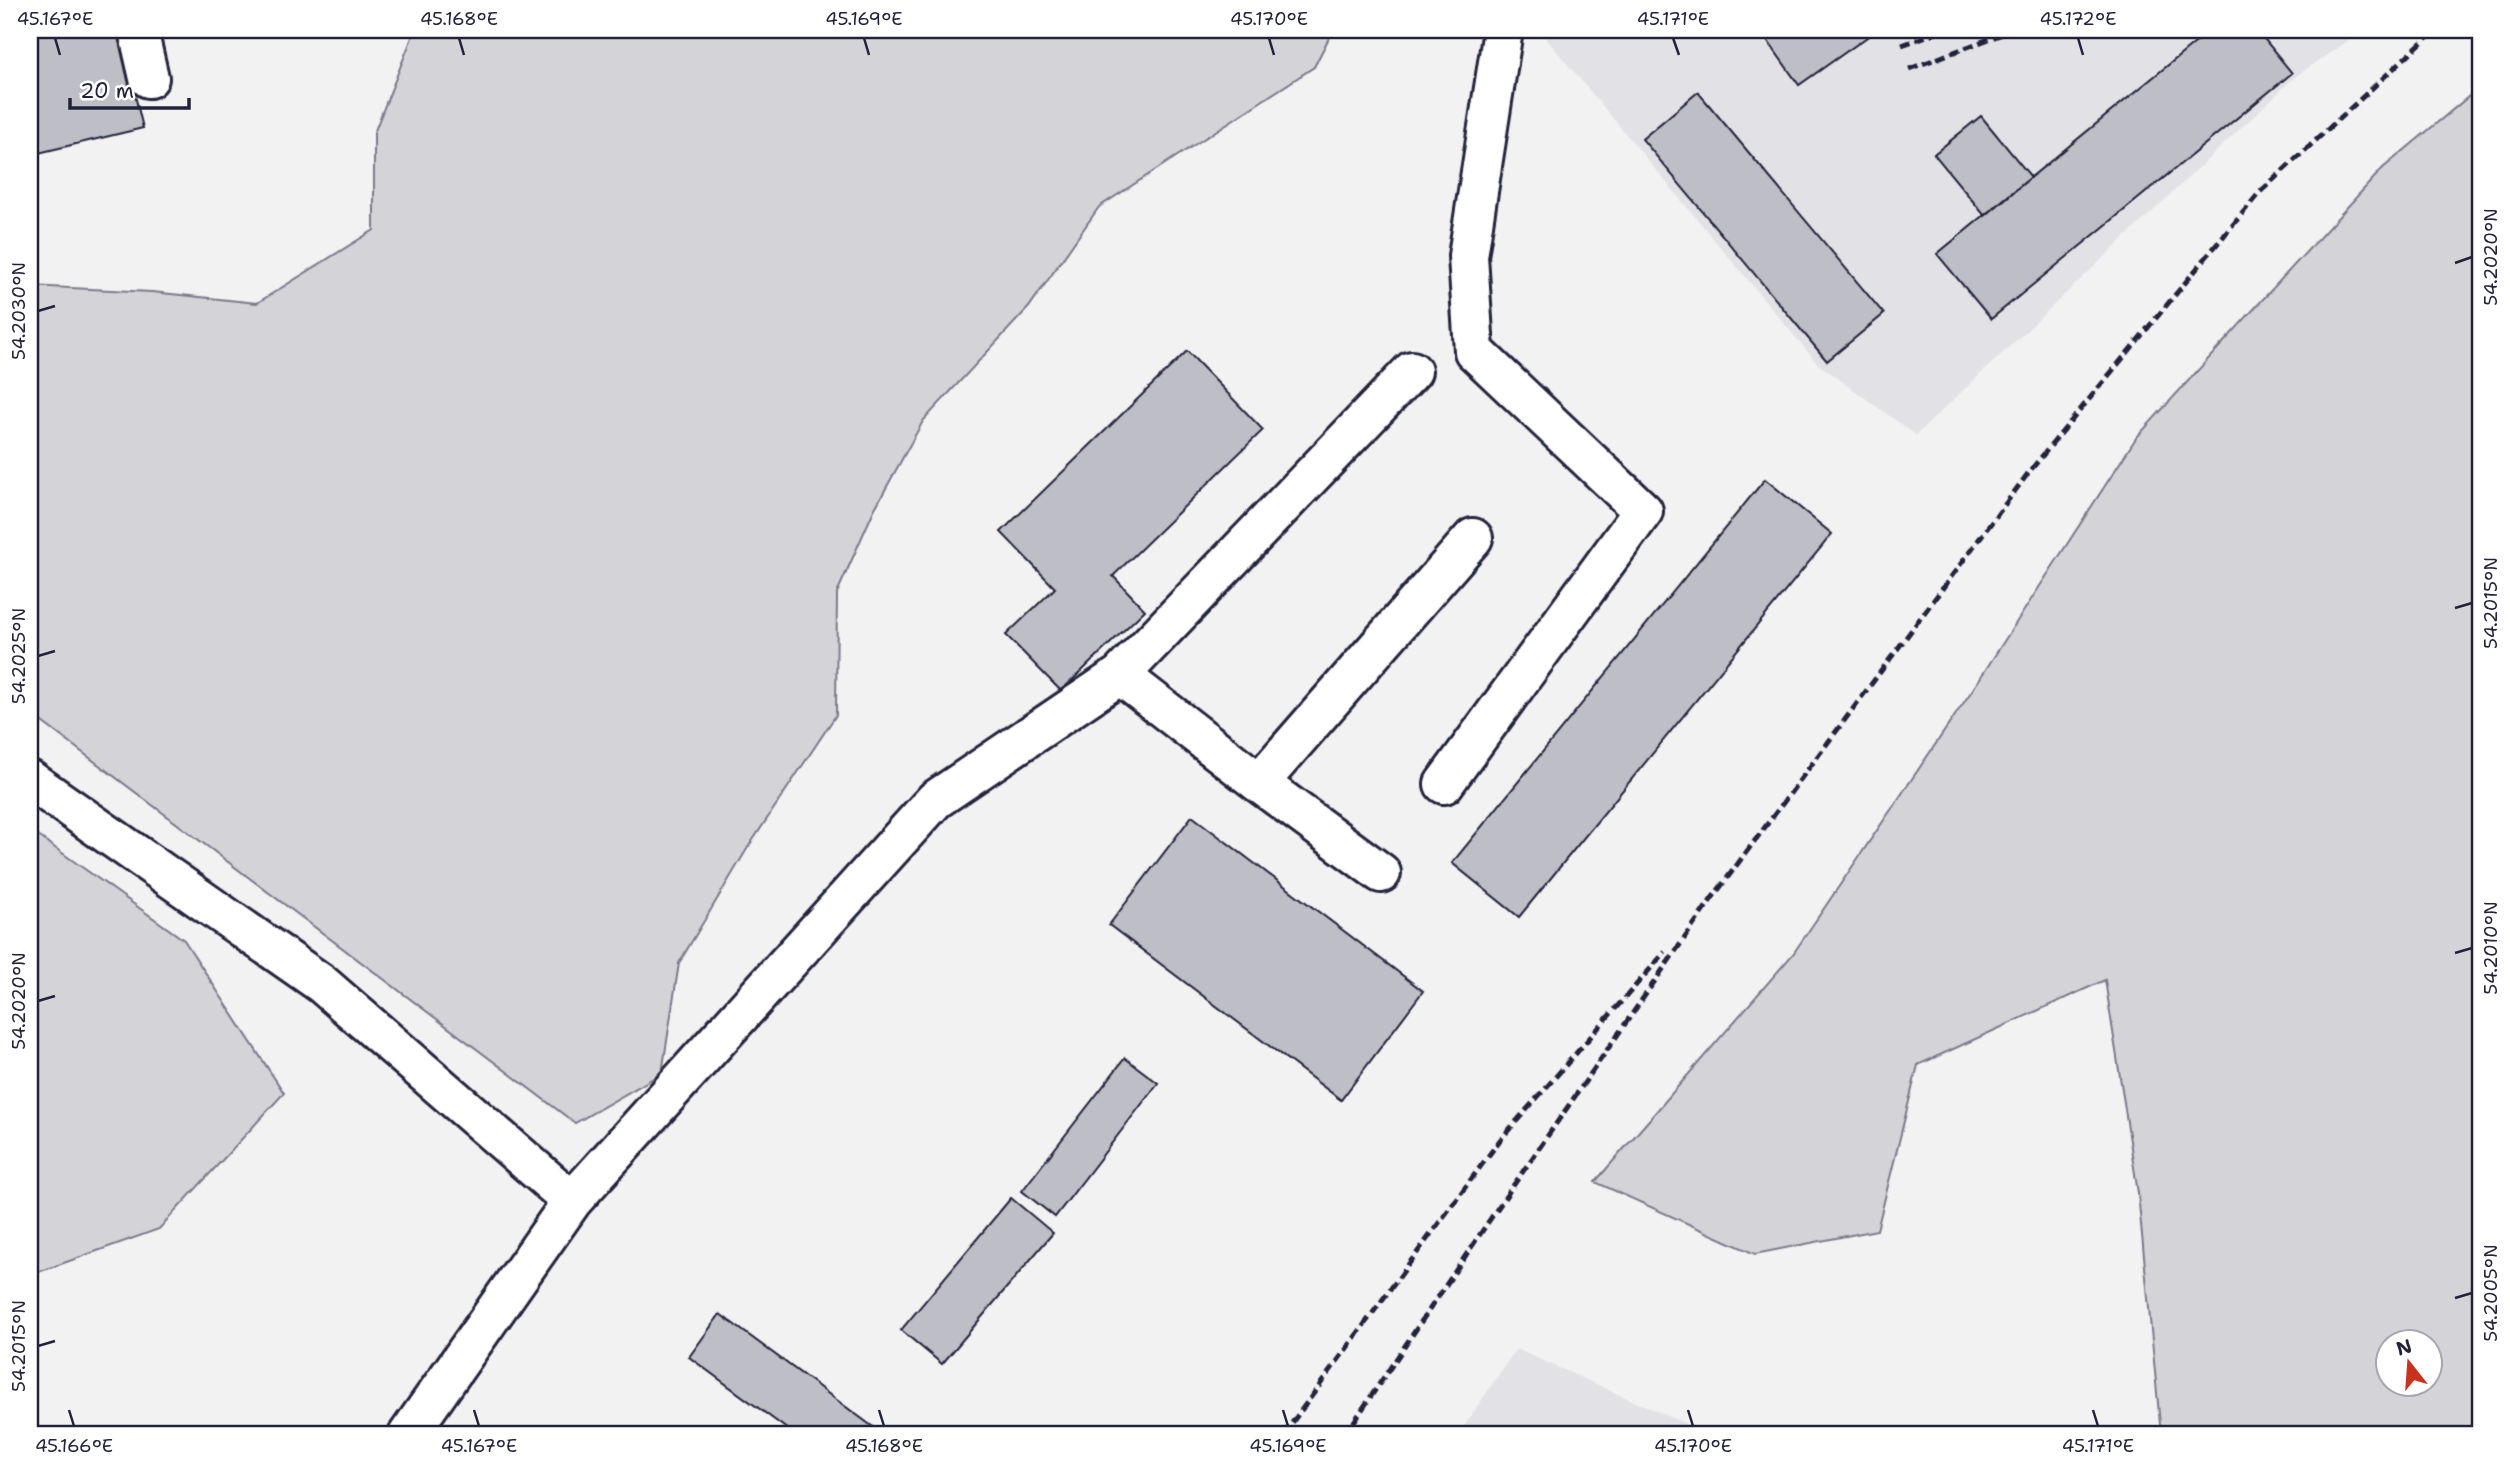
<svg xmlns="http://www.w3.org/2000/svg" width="2510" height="1465" font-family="'Shantell Sans',sans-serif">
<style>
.built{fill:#e2e2e6}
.green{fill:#d3d3d8;stroke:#7a7a8a;stroke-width:2;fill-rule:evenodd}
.building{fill:#bebec6;stroke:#22223b;stroke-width:2}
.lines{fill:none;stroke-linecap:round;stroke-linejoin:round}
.minor-casing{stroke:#22223b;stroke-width:44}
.minor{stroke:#fff;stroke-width:38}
.rail{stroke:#22223b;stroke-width:5;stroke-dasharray:10 5;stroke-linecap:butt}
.ticks{fill:none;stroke:#22223b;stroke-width:2.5}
.neatline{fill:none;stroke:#22223b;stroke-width:2.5}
.ticks-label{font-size:18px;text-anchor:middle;fill:#22223b}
</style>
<rect width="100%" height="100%" fill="#f2f2f3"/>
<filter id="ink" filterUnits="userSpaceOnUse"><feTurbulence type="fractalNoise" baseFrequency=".0143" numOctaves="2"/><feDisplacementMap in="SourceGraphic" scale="14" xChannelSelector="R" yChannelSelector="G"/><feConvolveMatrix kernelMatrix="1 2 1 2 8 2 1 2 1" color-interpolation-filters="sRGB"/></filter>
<g filter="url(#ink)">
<path class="built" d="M1539,30H2364L2296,76L1916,435L1818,364Z
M1516,1349L1711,1435H1458Z"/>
<path class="green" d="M415,30H1333L1314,67L1099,207L1029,307L923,421L874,510L837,593L836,715L747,849L679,963L662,1073L575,1123L30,713V286L152,292L257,303L374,230V133Z
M2480,87V1435H2161L2138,1193L2105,980L1918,1065L1877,1230L1755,1254L1595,1182L1793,954L1973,689L2136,438L2383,168ZM2388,1342H2430V1384H2388Z
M30,830L184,940L284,1093L159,1229L30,1275Z"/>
<path class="building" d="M30,30H119L143,128L30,155Z
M1760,30H1877L1799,85Z
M2211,30H2257L2292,73L1991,319L1937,254Z
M1698,92L1884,314L1827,361L1642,139Z
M1981,116L2031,177L1985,216L1934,154Z
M1187,351L1263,430L1113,576L1145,610L1061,691L1006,635L1055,588L1001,532Z
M1765,479L1832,534L1519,917L1452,863Z
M1192,816L1423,991L1341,1100L1109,925Z
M1125,1058L1158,1083L1055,1217L1022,1191Z
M1011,1198L1053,1233L942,1364L901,1330Z
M720,1314L884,1435H795L689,1357Z"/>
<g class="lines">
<defs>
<path id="minor" d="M138,30L149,78
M1120,675L1412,371
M30,780L322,984L572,1201L408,1435
M1259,783L1473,538
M1444,784L1643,511L1474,351L1468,256L1503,30
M572,1201L935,800L1120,675L1259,783L1381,873"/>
</defs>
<use href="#minor" class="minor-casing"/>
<use href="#minor" class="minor"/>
<path class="rail" d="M1902,45L1943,30
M1909,69L2013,30
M1283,1435L1500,1140L1665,952
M1345,1435L1497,1209L1713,897L2029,472L2260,192L2435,30"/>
</g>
</g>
<path class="ticks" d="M55,38L60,55M459,38L464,55M864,38L869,55M1269,38L1274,55M1673,38L1679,55M2078,38L2083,55M2455,263L2472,257M38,311L55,306M2455,608L2472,603M38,656L55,651M2455,953L2472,948M38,1001L55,996M2455,1298L2472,1293M38,1346L55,1341M69,1410L74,1426M474,1410L479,1426M879,1410L884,1426M1283,1410L1288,1426M1688,1410L1693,1426M2093,1410L2098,1426"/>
<rect width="2510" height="1465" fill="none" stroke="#fff" stroke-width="77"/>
<g transform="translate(2409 1363) rotate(343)"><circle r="33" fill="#ffffff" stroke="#a7a7b1" stroke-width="2"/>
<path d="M0-5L12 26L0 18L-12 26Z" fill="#c8321e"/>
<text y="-10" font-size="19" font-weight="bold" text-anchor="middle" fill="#22223b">N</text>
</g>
<path d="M70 98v10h119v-10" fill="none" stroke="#22223b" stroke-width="3.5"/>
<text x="80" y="98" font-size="21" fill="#22223b" stroke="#ffffff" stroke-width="5" paint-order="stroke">20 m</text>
<rect x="38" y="38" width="2434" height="1388" class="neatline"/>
<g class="ticks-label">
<text x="55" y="25">45.167°E</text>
<text x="459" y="25">45.168°E</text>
<text x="864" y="25">45.169°E</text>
<text x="1269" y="25">45.170°E</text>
<text x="1673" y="25">45.171°E</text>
<text x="2078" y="25">45.172°E</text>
<text transform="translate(2491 257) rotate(-90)" y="6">54.2020°N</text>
<text transform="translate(19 311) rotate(-90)" y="6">54.2030°N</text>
<text transform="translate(2491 603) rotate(-90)" y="6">54.2015°N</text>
<text transform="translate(19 656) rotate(-90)" y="6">54.2025°N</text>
<text transform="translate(2491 948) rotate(-90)" y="6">54.2010°N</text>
<text transform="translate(19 1001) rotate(-90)" y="6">54.2020°N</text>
<text transform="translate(2491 1293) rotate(-90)" y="6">54.2005°N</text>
<text transform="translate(19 1346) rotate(-90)" y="6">54.2015°N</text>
<text x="74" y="1452">45.166°E</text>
<text x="479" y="1452">45.167°E</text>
<text x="884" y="1452">45.168°E</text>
<text x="1288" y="1452">45.169°E</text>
<text x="1693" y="1452">45.170°E</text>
<text x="2098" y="1452">45.171°E</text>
</g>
</svg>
